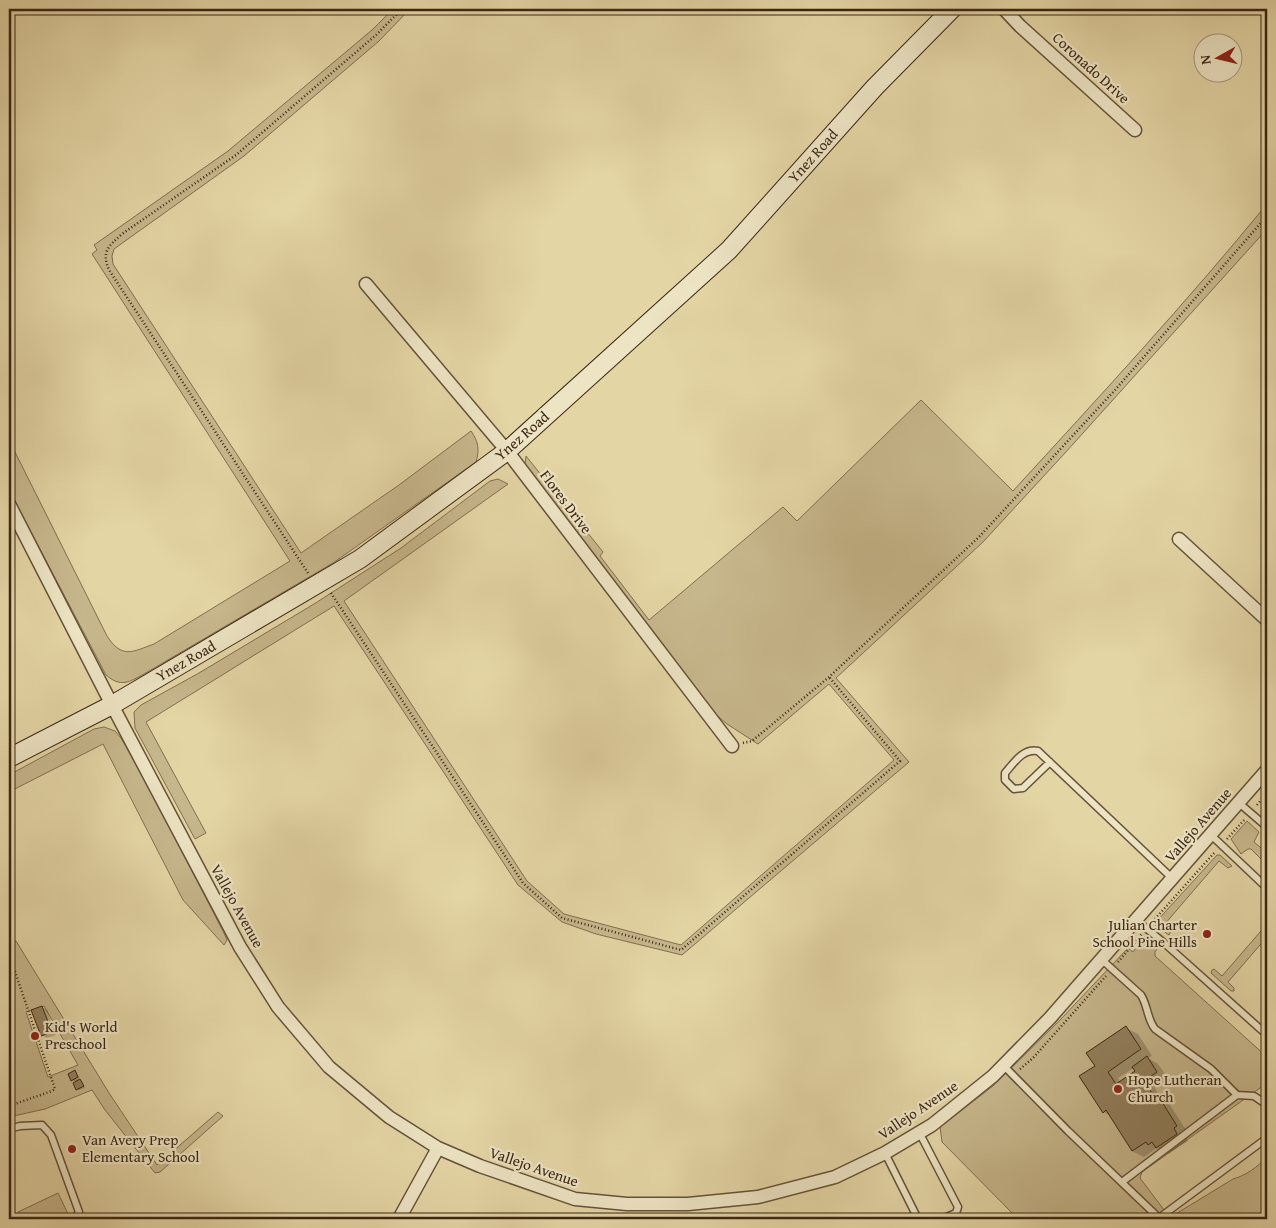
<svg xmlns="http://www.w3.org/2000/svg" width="1276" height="1228" font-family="'Gentium Book Plus',serif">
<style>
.green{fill:#c7b78c;stroke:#816e50;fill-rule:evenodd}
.shadow{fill:#0003;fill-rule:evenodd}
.building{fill:#93815f;stroke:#3b2614}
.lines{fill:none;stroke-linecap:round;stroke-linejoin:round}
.lane-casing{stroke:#655238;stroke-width:9}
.street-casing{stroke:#655238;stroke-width:15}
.secondary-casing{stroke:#3b2614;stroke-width:20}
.path{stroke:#3b2614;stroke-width:2.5;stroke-dasharray:1 2.5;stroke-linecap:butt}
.lane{stroke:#ede4c4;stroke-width:6}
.street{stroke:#ede4c4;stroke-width:12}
.secondary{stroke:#ede4c4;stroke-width:18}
.poi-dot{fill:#8f2418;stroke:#ede4c4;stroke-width:2}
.labels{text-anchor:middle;stroke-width:4.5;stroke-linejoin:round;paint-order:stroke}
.street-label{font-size:15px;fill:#3b2614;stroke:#ede4c4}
.poi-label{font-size:15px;fill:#3b2614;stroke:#ede4c4;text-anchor:start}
</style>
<rect width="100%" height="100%" fill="#e4d5a5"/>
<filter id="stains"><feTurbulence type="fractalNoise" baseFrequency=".004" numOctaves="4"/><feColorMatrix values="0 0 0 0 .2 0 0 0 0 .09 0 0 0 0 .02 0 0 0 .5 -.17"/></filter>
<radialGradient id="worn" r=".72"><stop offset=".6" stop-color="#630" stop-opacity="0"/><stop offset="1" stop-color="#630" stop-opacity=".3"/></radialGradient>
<path class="green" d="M393,9H410L379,41L244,156L114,249L112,256L113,264L301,553L399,485L471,431C478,441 480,449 476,462L333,563L144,674C129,682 121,688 106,675L9,490V440L107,636C122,659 132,652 154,644L290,561L92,254L97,250L94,245L228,151L372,30Z
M1267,204V229L1065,453L983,542L836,678L909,762L682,955L596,934L562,922L518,885L334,606L146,722L206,833L195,839L135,728L134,712L141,705L199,673L314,604L401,548L490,481L498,479L508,484L344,601L527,881L564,914L681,945L894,760L829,684L758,744L727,724L712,711L528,473L525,464L526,456L603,552L600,556L649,620L783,507L797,521L921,400L1013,491C1099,397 1186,303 1267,204Z
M104,727L115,731L121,738L147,784L224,933L227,940L224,945L183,900L103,744L9,792V775L94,729Z
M1247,821L1259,832L1254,842L1267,853V865L1251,849H1248L1241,854L1231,839Z
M1217,855H1220L1232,866L1228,868L1219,861L1164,925L1171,931L1169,935L1155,925L1156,922Z
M1267,924V937L1228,982L1234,988V991H1231L1211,973L1212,970L1214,969L1222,976Z
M1148,936L1158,944V947L1155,952V956L1267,1057V1083L1142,1172L1140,1178L1167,1214L1174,1215L1233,1179C1247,1175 1257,1167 1267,1157V1219H1018L942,1142L940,1127L993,1086L1060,1020L1128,948L1133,952L1144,937Z
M16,941L109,1093L157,1165L218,1112L223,1116L160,1172L155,1173L105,1110L92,1090L45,1109L9,1117V944ZM44,1006L78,1065L48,1077L26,1012Z
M58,1193L70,1218L22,1219L18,1212Z"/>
<path class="shadow" d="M42,1007L47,1010L56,1035L47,1038L42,1035Z
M1126,1028L1138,1034L1152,1056L1148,1058L1158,1064L1168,1078L1154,1087L1162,1099L1168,1102L1188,1133L1184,1135L1188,1141L1168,1154L1157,1148L1144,1157L1132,1151L1112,1117L1104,1112L1096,1066ZM1134,1068L1136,1071L1120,1082L1118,1078Z
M75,1071L80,1078L77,1079L82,1082L85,1088L79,1090L77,1089V1082L72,1080Z"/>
<path class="building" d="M42,1006L52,1032L41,1036L31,1010Z
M1126,1026L1141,1049L1108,1072L1116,1084L1135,1071L1132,1067L1147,1056L1157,1072L1144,1081L1154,1096L1157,1094L1177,1126L1174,1128L1177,1134L1156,1148L1152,1142L1148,1145L1146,1142L1132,1151L1106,1110L1103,1113L1079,1076L1095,1066L1086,1053Z
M75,1070L78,1077L71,1081L68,1074Z
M80,1079L84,1086L76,1090L73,1083Z"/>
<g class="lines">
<defs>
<path id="lane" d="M1050,762L1023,788L1014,789L1005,780V773C1014,763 1023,748 1038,751L1173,879
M1239,803L1267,827
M1211,835L1267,888
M1136,920L1163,942L1267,1035
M1101,959L1141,995C1148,1006 1147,1019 1155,1029L1211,1069L1237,1095L1254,1096L1267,1105
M1004,1066L1068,1131L1159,1218L1267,1138
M9,1129L20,1126L42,1125L51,1135L79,1212L74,1219
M919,1132L958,1207L956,1213L942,1219
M885,1153L918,1219
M1122,1182L1237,1095"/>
<path id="street" d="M1004,9L1020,26L1135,130
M366,284L507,451L732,746
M9,504L112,705L240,947L278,1007L329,1067L389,1117L438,1148L480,1166L575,1199L627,1204H688L758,1197L835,1177L885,1153L932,1125L993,1076L1050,1018L1267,770
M1179,539L1267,620
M399,1219L438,1148"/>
<path id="secondary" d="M9,758L112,705L360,559L507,451L729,250L875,87L952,9"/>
</defs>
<use href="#lane" class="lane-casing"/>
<use href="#street" class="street-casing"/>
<use href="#secondary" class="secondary-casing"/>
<path class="path" d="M308,573L109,270C101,251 109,246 122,234L236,155L376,35L402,9
M331,593L523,883L562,918L681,950L900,761L829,677
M743,743L752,741L829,677L979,537L1115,390L1267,216
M1257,805L1267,793
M1227,839L1245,819
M1155,919L1215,852
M9,959L11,960L55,1089L52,1091L9,1106
M1118,962L1142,934
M1020,1069L1033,1058L1106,976"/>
<use href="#lane" class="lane"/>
<use href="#street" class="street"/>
<use href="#secondary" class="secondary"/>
</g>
<g class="poi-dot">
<circle cx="1207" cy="934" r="5"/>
<circle cx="35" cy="1036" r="5"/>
<circle cx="1118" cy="1089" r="5"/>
<circle cx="72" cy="1149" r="5"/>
</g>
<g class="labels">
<g class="street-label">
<text transform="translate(1091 68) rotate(42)" y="5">Coronado Drive</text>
<text transform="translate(813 156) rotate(-48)" y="5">Ynez Road</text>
<text transform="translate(522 436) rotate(-41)" y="5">Ynez Road</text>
<text transform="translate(566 502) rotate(53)" y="5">Flores Drive</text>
<text transform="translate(186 661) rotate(-30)" y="5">Ynez Road</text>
<text transform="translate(1198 825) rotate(-49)" y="5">Vallejo Avenue</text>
<text transform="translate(237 906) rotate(61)" y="5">Vallejo Avenue</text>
<text transform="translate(918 1110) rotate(-34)" y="5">Vallejo Avenue</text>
<text transform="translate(534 1167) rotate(19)" y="5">Vallejo Avenue</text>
</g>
<g class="poi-label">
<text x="1197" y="930" text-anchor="end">Julian Charter<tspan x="1197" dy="17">School Pine Hills</tspan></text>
<text x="45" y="1032">Kid's World<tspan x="45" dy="17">Preschool</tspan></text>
<text x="1128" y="1085">Hope Lutheran<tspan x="1128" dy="17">Church</tspan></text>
<text x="82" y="1145">Van Avery Prep<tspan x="82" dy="17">Elementary School</tspan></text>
</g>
</g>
<rect width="1276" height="1228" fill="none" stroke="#e4d5a5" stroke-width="30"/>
<rect x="10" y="10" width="1256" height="1208" fill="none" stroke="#3b2614" stroke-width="2.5"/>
<rect x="15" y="15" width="1246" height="1198" fill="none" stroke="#3b2614"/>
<g transform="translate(1218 58) rotate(262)"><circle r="24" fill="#ede4c4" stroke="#a6987e"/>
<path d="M0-4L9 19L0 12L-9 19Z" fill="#8f2418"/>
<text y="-8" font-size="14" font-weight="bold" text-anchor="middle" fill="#3b2614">N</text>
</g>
<rect width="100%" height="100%" filter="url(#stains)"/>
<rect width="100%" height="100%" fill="url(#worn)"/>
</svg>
